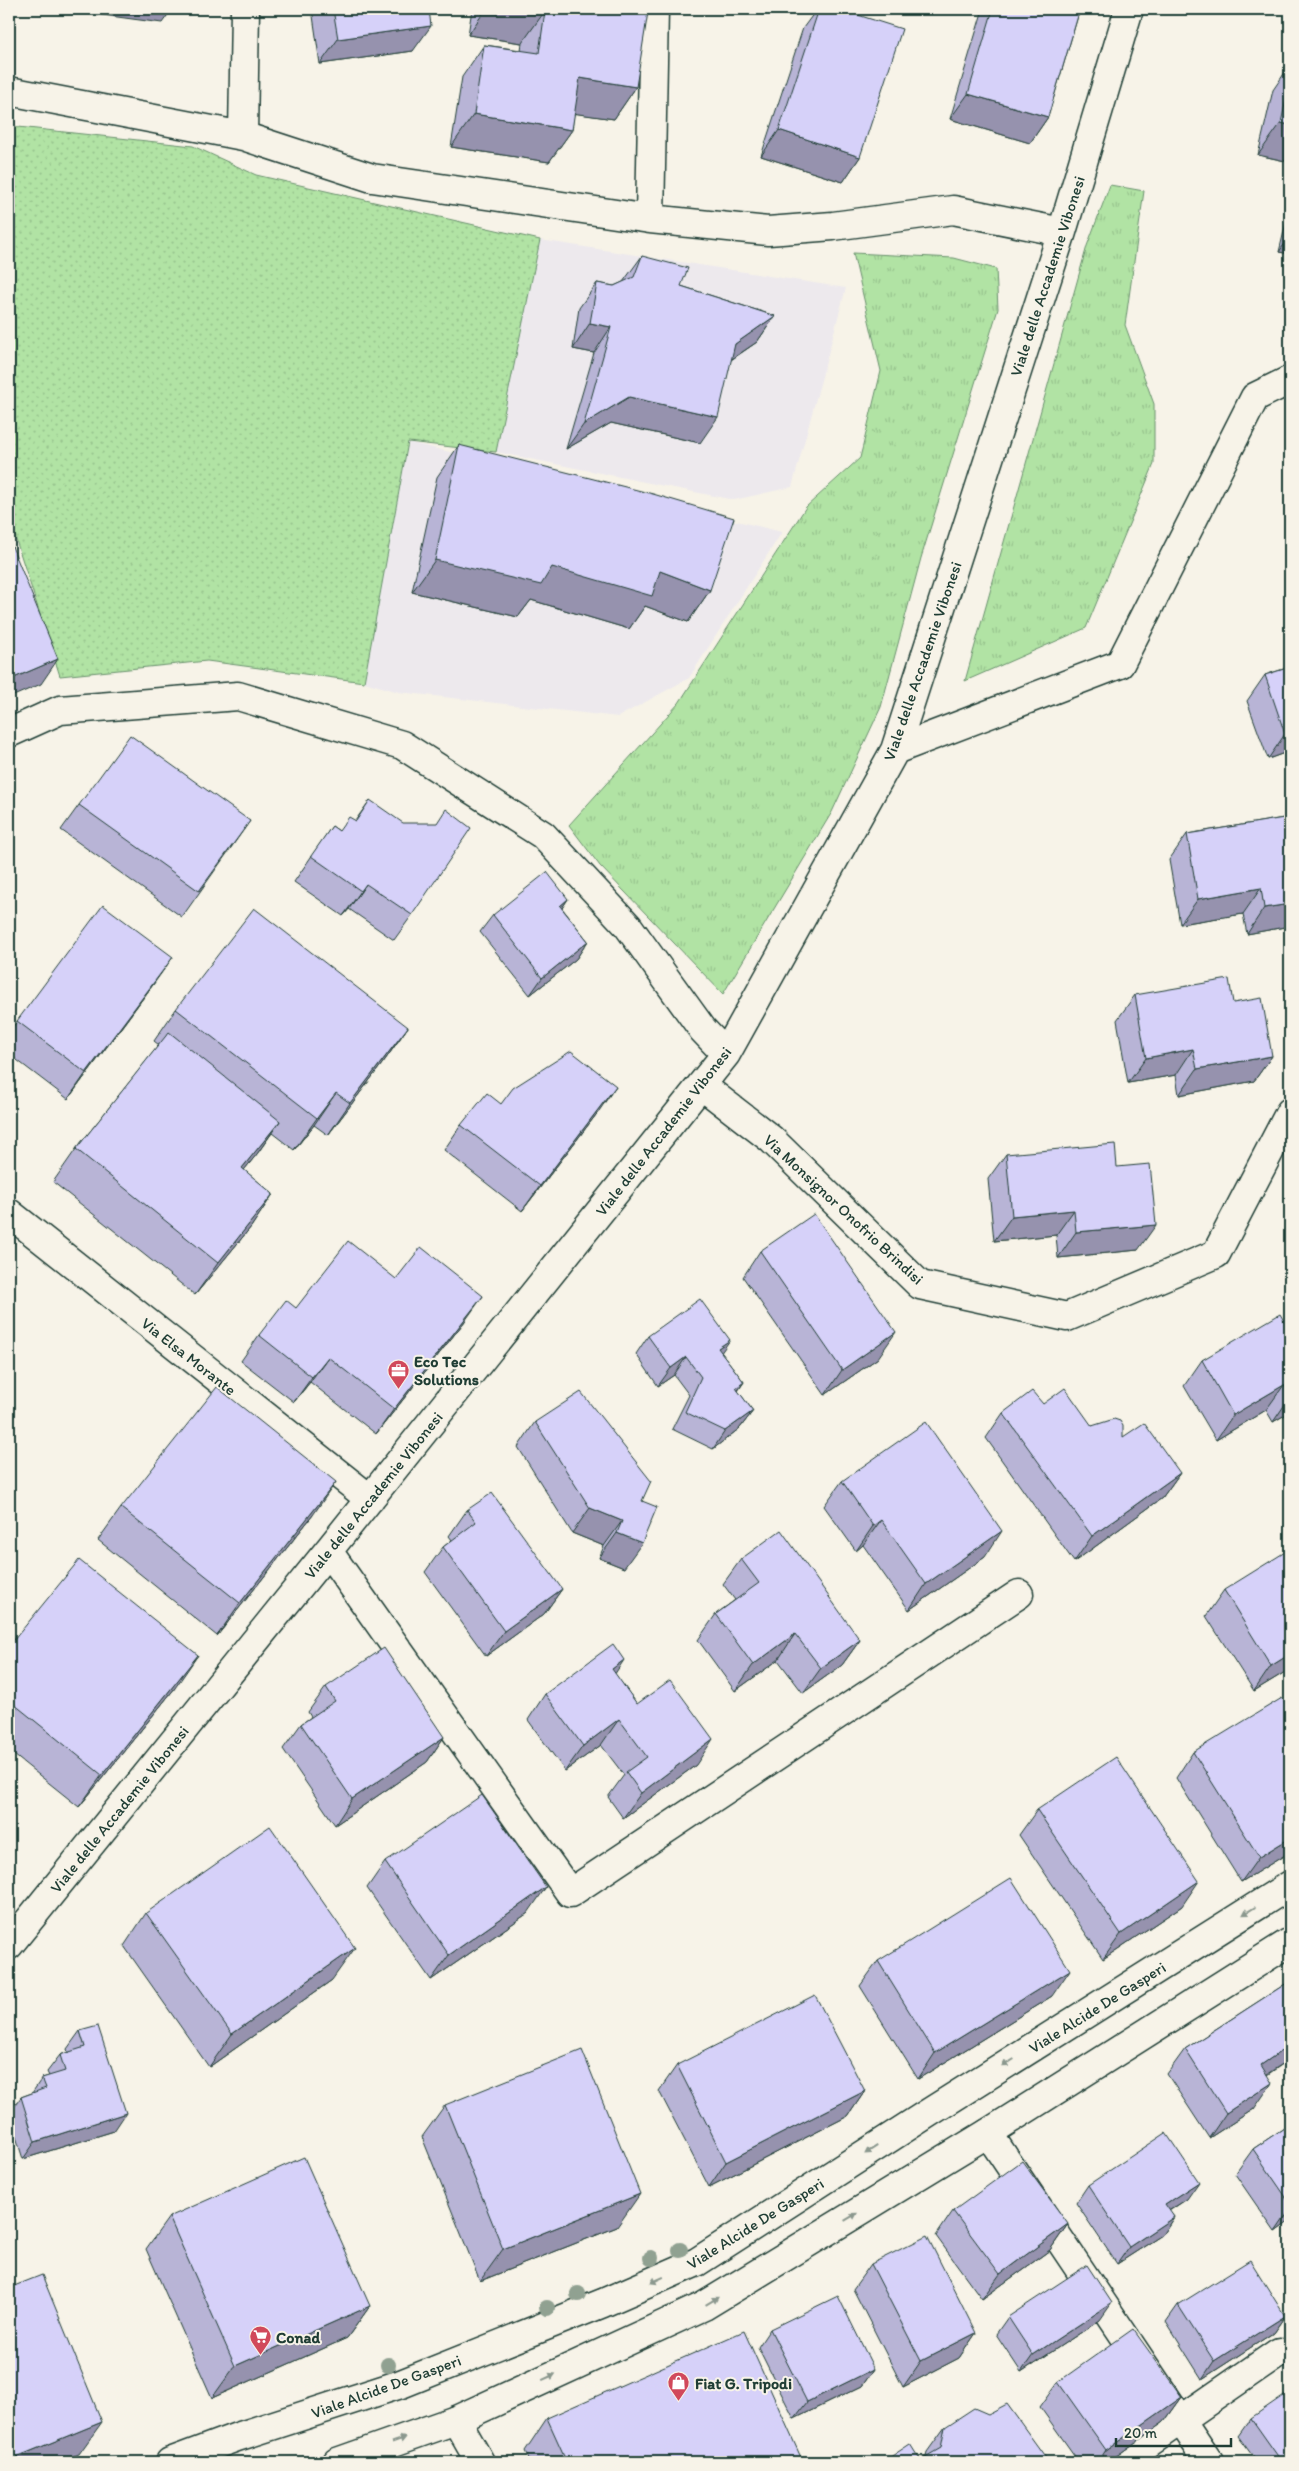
<svg xmlns="http://www.w3.org/2000/svg" width="1299" height="2471" font-family="Itim,sans-serif">
<style>
.built{fill:#ede9ed}
.grass{fill:url(#grass-dots);stroke:#68906c}
.park{fill:url(#park-tufts);stroke:#68906c}
.lines{fill:none;stroke-linecap:round;stroke-linejoin:round}
.minor-casing{stroke:#1f3d34;stroke-width:31}
.major-casing{stroke:#1f3d34;stroke-width:31}
.minor{stroke:#f7f3e8;stroke-width:28}
.major{stroke:#f7f3e8;stroke-width:28}
.tree{fill:#90a191}
.wall{fill:#b8b4d6;stroke:#1f3d34}
.shaded-wall{fill:#9692ae;stroke:#1f3d34}
.building{fill:#d6d1f9;stroke:#1f3d34}
.oneway{fill:#8b988e}
.labels{text-anchor:middle;stroke-width:4;stroke-linejoin:round;paint-order:stroke}
.street-label{font-size:16px;fill:#1f3d34;stroke:#f7f3e8}
.poi-label{font-size:16px;font-weight:bold;fill:#1f3d34;stroke:#f7f3e8;text-anchor:start}
</style>
<defs>
<pattern id="grass-dots" width="8" height="8" patternUnits="userSpaceOnUse" patternTransform="scale(1.25)"><rect width="8" height="8" fill="#b1e3a4"/><path d="M2 2h.1M6 6h.1" fill="none" stroke="#98c48e" stroke-width="1.8" stroke-linecap="round"/></pattern>
<pattern id="park-tufts" width="24" height="20" patternUnits="userSpaceOnUse" patternTransform="scale(1.25)"><rect width="24" height="20" fill="#b1e3a4"/><path d="M3 7l-1-3M5 7V3M7 7l1-3M15 17l-1-3M17 17v-4M19 17l1-3" fill="none" stroke="#98c48e"/></pattern>
</defs>
<rect width="100%" height="100%" fill="#f7f3e8"/>
<filter id="ink" filterUnits="userSpaceOnUse"><feTurbulence type="fractalNoise" baseFrequency=".02" numOctaves="2"/><feDisplacementMap in="SourceGraphic" scale="10" xChannelSelector="R" yChannelSelector="G"/><feConvolveMatrix kernelMatrix="1 2 1 2 8 2 1 2 1" color-interpolation-filters="sRGB"/></filter>
<g filter="url(#ink)">
<path class="built" d="M540,240L846,288L792,487L734,500L496,452Z
M408,442L782,532L689,678L618,717L399,692L364,682Z"/>
<path class="grass" d="M9,126L193,146L256,175L540,240L496,452L408,442L364,682L207,661L60,676L13,531L9,532Z"/>
<path class="park" d="M1110,185L1144,191L1125,325L1154,404V464L1086,628L965,681L1087,246Z
M853,253L954,258L996,269L998,309L921,558L881,707L832,812L723,994L600,866L569,825L679,703L806,507L860,458L881,371Z"/>
<g class="lines">
<defs>
<path id="minor" d="M9,91L243,136L372,178L650,219L768,231L833,226L953,210L1062,232
M243,136L245,9
M650,219L654,9
M9,733L60,710L238,696L402,745L543,835L628,926L703,1030L726,1054
M895,750L1120,664L1255,397L1290,380
M701,1085L771,1139L920,1285L1067,1317L1216,1254L1290,1112
M9,1213L370,1499
M328,1551L570,1893L1019,1594
M9,1945L328,1551L726,1054L895,750L1062,232L1129,9
M988,2133L1209,2462
M456,2420L480,2462
M1120,2462L1279,2352"/>
<path id="major" d="M170,2462L237,2437L401,2384L603,2303L697,2262L930,2112L1290,1885
M337,2462L456,2420L704,2306L988,2133L1290,1942"/>
</defs>
<use href="#minor" class="minor-casing"/>
<use href="#major" class="major-casing"/>
<use href="#minor" class="minor"/>
<use href="#major" class="major"/>
</g>
<g class="tree">
<circle cx="680" cy="2250" r="8"/>
<circle cx="651" cy="2258" r="8"/>
<circle cx="578" cy="2294" r="8"/>
<circle cx="547" cy="2308" r="8"/>
<circle cx="388" cy="2365" r="8"/>
</g>
<path class="wall" d="M312,9H429L413,51L320,64Z
M472,9H625L636,87L614,119L574,113L572,130L549,162L451,147L462,77L484,45L521,50L522,43L468,35Z
M817,9H839L860,157L843,182L761,156L803,28Z
M983,9H1080L1048,117L1030,143L950,119Z
M1290,65V162L1258,155L1273,90Z
M1290,206V254L1279,252Z
M642,256L681,286L775,316L757,342L731,360L700,443L611,423L566,449L594,353L573,349L579,308L597,283L614,286L623,282Z
M459,445L710,590L688,622L645,606L629,629L531,600L518,617L412,592L437,477Z
M1290,667V751L1268,759L1247,701L1265,675Z
M370,800L412,915L394,940L349,909L343,916L294,882L332,826L339,831L355,821Z
M79,805L250,821L182,917L61,830Z
M1290,817V926L1247,934L1243,914L1180,924L1169,860L1187,834Z
M568,899L562,908L588,941L576,959L530,995L480,932L493,915Z
M155,982L68,1099L9,1054V1033L17,1021Z
M1135,995L1233,1003L1272,1056L1254,1081L1179,1095L1176,1075L1128,1083L1117,1020Z
M176,1009L408,1027L385,1060L328,1135L314,1125L294,1150L272,1133L257,1154L244,1170L273,1194L251,1227L195,1295L53,1182L76,1149L159,1045L154,1041Z
M599,1111L522,1211L444,1150L461,1125Z
M1006,1154L1117,1167L1138,1250L1058,1258L1056,1235L994,1241L988,1179Z
M760,1251L878,1358L825,1395L743,1277Z
M396,1279L465,1321L376,1434L310,1382L294,1402L241,1361L259,1335L296,1308Z
M1290,1324V1412L1273,1422L1266,1410L1216,1440L1184,1386L1202,1360Z
M648,1336L721,1352L744,1382L738,1391L753,1411L740,1428L713,1449L672,1429L689,1395L674,1375L658,1386L636,1354Z
M1043,1404L1092,1426L1123,1437L1180,1473L1162,1498L1074,1562L986,1438L1003,1413Z
M535,1422L642,1501L624,1568L599,1558L604,1546L572,1533L518,1447Z
M842,1481L985,1557L909,1610L863,1545L856,1551L824,1506Z
M121,1508L313,1515L217,1636L98,1540Z
M467,1510L562,1589L544,1614L486,1656L425,1572L443,1547L452,1540L449,1536Z
M741,1559L860,1640L842,1665L803,1693L778,1660L735,1691L698,1640L716,1614L735,1600L723,1584Z
M1224,1590L1290,1669L1254,1691L1206,1616Z
M9,1646L175,1688L79,1807L9,1751Z
M615,1674L637,1704L696,1765L623,1818L608,1797L624,1775L601,1745L565,1771L528,1720L545,1694Z
M326,1687L444,1737L427,1762L335,1825L283,1749L301,1724L311,1717L308,1712Z
M1193,1752L1290,1852L1241,1882L1176,1778Z
M1037,1810L1182,1906L1103,1959L1019,1835Z
M385,1862L528,1913L431,1980L367,1888Z
M146,1913L332,1980L209,2067L124,1946Z
M878,1961L1052,1996L918,2079L860,1986Z
M1290,1981V2059L1267,2075L1254,2109L1209,2138L1167,2074L1185,2049Z
M80,2031L114,2131L23,2159L9,2114L21,2097L32,2093L42,2078L49,2076L47,2072L60,2055L68,2052L67,2049Z
M677,2065L865,2091L848,2116L709,2187L659,2091Z
M445,2105L617,2227L480,2281L422,2137Z
M1290,2124V2221L1275,2232L1235,2174L1253,2149Z
M1088,2185L1187,2199L1169,2211L1174,2217L1162,2235L1117,2264L1076,2203Z
M953,2211L1068,2224L1050,2250L982,2299L936,2236Z
M169,2217L370,2306L347,2338L212,2398L146,2249Z
M871,2264L976,2333L959,2358L903,2387L853,2289Z
M1178,2305L1285,2316L1273,2333L1202,2379L1166,2322Z
M1008,2317L1100,2320L1021,2372L996,2334Z
M770,2329L874,2369L862,2386L794,2419L758,2347Z
M1058,2382L1182,2397L1164,2422L1108,2462H1079L1040,2407Z
M547,2418L803,2462H530L525,2451Z
M1251,2418L1290,2462H1257L1238,2436Z
M945,2427L1049,2462L920,2460L926,2456L927,2452Z"/>
<path class="shaded-wall" d="M58,9H172L162,23Z
M486,9H530L545,11L522,43L468,35Z
M431,26L413,51L320,64L338,39Z
M580,78L636,87L614,119L557,111Z
M968,94L1048,117L1030,143L950,119Z
M474,114L572,130L549,162L451,147Z
M1281,123L1290,125V162L1258,155Z
M779,130L860,157L843,182L761,156Z
M1290,236V254L1279,252Z
M775,316L757,342L717,369L735,344Z
M590,323L611,327L594,353L573,349Z
M629,397L718,417L700,443L611,423L566,449L584,424Z
M435,560L552,567L660,571L710,590L688,622L645,606L629,629L531,600L518,617L412,592Z
M58,659L41,684L9,698V680Z
M1290,732V751L1268,759L1285,734Z
M366,884L349,909L343,916L361,891Z
M1261,888L1243,914L1180,924L1198,899Z
M568,899L556,917L560,906Z
M1290,904V926L1247,934L1264,908Z
M588,941L576,959L530,995L542,978Z
M173,957L155,982L68,1099L86,1073Z
M408,1027L385,1060L328,1135L350,1103Z
M1193,1049L1176,1075L1128,1083L1146,1058Z
M1272,1056L1254,1081L1179,1095L1197,1069Z
M616,1086L599,1111L522,1211L540,1186Z
M336,1093L314,1125L294,1150L317,1118Z
M280,1121L257,1154L219,1201L242,1168Z
M273,1194L251,1227L195,1295L218,1263Z
M1074,1210L1056,1235L994,1241L1012,1216Z
M1156,1225L1138,1250L1058,1258L1076,1232Z
M483,1296L465,1321L376,1434L394,1409Z
M896,1332L878,1358L825,1395L842,1370Z
M730,1340L718,1357V1348Z
M328,1357L310,1382L294,1402L312,1377Z
M686,1357L674,1375L658,1386L671,1368Z
M744,1382L731,1400L736,1388Z
M1284,1385L1266,1410L1216,1440L1233,1415Z
M1290,1397V1412L1273,1422Z
M753,1411L740,1428L713,1449L725,1431Z
M1180,1473L1162,1498L1074,1562L1092,1536Z
M336,1482L313,1515L217,1636L240,1603Z
M590,1508L622,1521L604,1546L572,1533Z
M881,1520L863,1545L856,1551L873,1526Z
M1002,1531L985,1557L909,1610L926,1584Z
M617,1533L642,1543L624,1568L599,1558Z
M562,1589L544,1614L486,1656L504,1631Z
M795,1634L778,1660L735,1691L753,1665Z
M860,1640L842,1665L803,1693L821,1668Z
M1290,1654V1669L1254,1691L1271,1666Z
M198,1655L175,1688L79,1807L102,1775Z
M624,1660L607,1686L612,1669Z
M619,1719L601,1745L565,1771L583,1746Z
M444,1737L427,1762L335,1825L352,1799Z
M713,1739L696,1765L623,1818L641,1793Z
M1290,1838V1852L1241,1882L1259,1857Z
M1199,1881L1182,1906L1103,1959L1121,1934Z
M546,1887L528,1913L431,1980L449,1955Z
M355,1948L332,1980L209,2067L232,2034Z
M1070,1970L1052,1996L918,2079L935,2053Z
M1290,2045V2059L1243,2090L1261,2065Z
M1272,2083L1254,2109L1209,2138L1226,2113Z
M865,2091L848,2116L709,2187L726,2162Z
M126,2113L114,2131L23,2159L35,2142Z
M1199,2182L1187,2199L1153,2221L1165,2204Z
M640,2194L617,2227L480,2281L503,2249Z
M1290,2210V2221L1275,2232Z
M1174,2217L1162,2235L1117,2264L1129,2247Z
M1068,2224L1050,2250L982,2299L1000,2274Z
M1112,2303L1100,2320L1021,2372L1033,2355Z
M370,2306L347,2338L212,2398L235,2366Z
M1285,2316L1273,2333L1202,2379L1214,2361Z
M976,2333L959,2358L903,2387L921,2361Z
M874,2369L862,2386L794,2419L807,2402Z
M1182,2397L1164,2422L1108,2462H1098L1106,2450Z
M102,2422L79,2454L60,2462H9V2460Z"/>
<path class="building" d="M333,9H429L431,26L338,39Z
M530,9H625L648,12L636,87L580,78L572,130L474,114L484,45L539,53L545,11Z
M819,9H839L902,29L860,157L779,130Z
M993,9H1080L1048,117L968,94Z
M1290,81V125L1281,123Z
M642,256L688,268L681,286L775,316L735,344L718,417L629,397L584,424L611,327L590,323L597,283L614,286L634,277Z
M459,445L653,494L734,518L710,590L660,571L652,596L552,567L541,585L435,560Z
M9,539L58,659L9,680Z
M1290,667V732L1285,734L1265,675Z
M130,735L250,821L199,891L79,805Z
M370,800L403,823H437L446,809L471,828L412,915L366,884L361,891L311,856L332,826L339,831L349,817L356,821Z
M1290,817V904L1264,908L1261,888L1198,899L1187,834Z
M547,872L568,899L560,906L588,941L542,978L493,915Z
M103,905L173,957L86,1073L17,1021Z
M254,908L408,1027L350,1103L336,1093L317,1118L176,1009Z
M1229,979L1233,1003L1262,998L1272,1056L1197,1069L1193,1049L1146,1058L1135,995Z
M169,1032L280,1121L242,1168L273,1194L218,1263L76,1149Z
M571,1051L616,1086L540,1186L461,1125L487,1093L501,1104L513,1088Z
M1115,1144L1117,1167L1150,1164L1156,1225L1076,1232L1074,1210L1012,1216L1006,1154Z
M814,1214L896,1332L842,1370L760,1251Z
M348,1241L396,1279L421,1247L483,1296L394,1409L328,1357L312,1377L259,1335L286,1300L296,1308Z
M700,1299L730,1340L718,1348L744,1382L736,1388L753,1411L725,1431L685,1412L701,1377L686,1357L671,1368L648,1336Z
M9,1306L13,1309L9,1315Z
M1280,1314L1287,1326L1290,1324V1396L1284,1385L1233,1415L1202,1360Z
M217,1387L336,1482L240,1603L121,1508Z
M1065,1388L1092,1426L1114,1419L1120,1421L1123,1426V1437L1144,1423L1180,1473L1092,1536L1003,1413L1032,1391L1043,1404Z
M581,1392L651,1481L642,1501L657,1507L642,1543L617,1533L622,1521L590,1508L535,1422Z
M926,1422L1002,1531L926,1584L881,1520L873,1526L842,1481Z
M492,1493L562,1589L504,1631L443,1547L476,1522L467,1510Z
M781,1530L860,1640L821,1668L795,1634L753,1665L716,1614L759,1583L741,1559Z
M1290,1549V1654L1271,1666L1224,1590Z
M79,1560L198,1655L102,1775L9,1700V1646Z
M613,1644L624,1660L612,1669L637,1704L670,1680L713,1739L641,1793L626,1772L647,1757L619,1719L583,1746L545,1694Z
M384,1648L444,1737L352,1799L301,1724L335,1701L326,1687Z
M1282,1698L1290,1711V1838L1259,1857L1193,1752Z
M1116,1757L1199,1881L1121,1934L1037,1810Z
M482,1795L546,1887L449,1955L385,1862Z
M270,1826L355,1948L232,2034L146,1913Z
M1011,1878L1070,1970L935,2053L878,1961Z
M1290,1981V2045L1261,2065L1272,2083L1226,2113L1185,2049Z
M815,1995L865,2091L726,2162L677,2065Z
M98,2026L126,2113L35,2142L21,2097L46,2088L42,2078L65,2071L60,2055L85,2047L80,2031Z
M582,2050L640,2194L503,2249L445,2105Z
M1290,2124V2203L1253,2149Z
M1166,2133L1199,2182L1165,2204L1174,2217L1129,2247L1088,2185Z
M304,2157L370,2306L235,2366L169,2217Z
M1022,2161L1068,2224L1000,2274L953,2211Z
M927,2236L976,2333L921,2361L871,2264Z
M1250,2260L1285,2316L1214,2361L1178,2305Z
M1087,2265L1112,2303L1033,2355L1008,2317Z
M42,2275L102,2422L9,2460V2288Z
M838,2296L874,2369L807,2402L770,2329Z
M1133,2329L1182,2397L1106,2450L1058,2382Z
M744,2331L803,2462H567L547,2418Z
M1290,2391V2462H1282L1251,2418Z
M1007,2404L1049,2462H883L910,2444L920,2460L941,2448L945,2427L974,2408L988,2414Z"/>
<defs><path id="oneway-solid" d="M-6-.8H1V-3.2L6.5 0L1 3.2V.8H-6Z" transform="scale(1.25)"/></defs>
<g class="oneway">
<use href="#oneway-solid" transform="translate(1249 1911) rotate(148)"/>
<use href="#oneway-solid" transform="translate(1008 2063) rotate(148)"/>
<use href="#oneway-solid" transform="translate(871 2150) rotate(147)"/>
<use href="#oneway-solid" transform="translate(851 2217) rotate(-31)"/>
<use href="#oneway-solid" transform="translate(657 2280) rotate(156)"/>
<use href="#oneway-solid" transform="translate(712 2301) rotate(-31)"/>
<use href="#oneway-solid" transform="translate(549 2377) rotate(-25)"/>
<use href="#oneway-solid" transform="translate(399 2440) rotate(-19)"/>
</g>
</g>
<defs>
<symbol id="office-pin" viewBox="-11 -11 22 30"><path d="M0 17L-7.5 6A9.5 9.5 0 1 1 7.5 6Z" fill="#d1495b" stroke="#f7f3e8"/><path d="M-6-3h4V-5.5h4V-3h4V5H-6ZM-1-4.5V-3h2v-1.5ZM-6 0V1H6V0Z" fill="#fff"/></symbol>
<symbol id="supermarket-pin" viewBox="-11 -11 22 30"><path d="M0 17L-7.5 6A9.5 9.5 0 1 1 7.5 6Z" fill="#d1495b" stroke="#f7f3e8"/><path d="M-6-5.5h2.5l.6 2H6L4.5 2H-2.5L-4.4-4H-6ZM-1.5 3.2a1.3 1.3 0 1 0 .1 0ZM3 3.2a1.3 1.3 0 1 0 .1 0Z" fill="#fff"/></symbol>
<symbol id="shop-pin" viewBox="-11 -11 22 30"><path d="M0 17L-7.5 6A9.5 9.5 0 1 1 7.5 6Z" fill="#d1495b" stroke="#f7f3e8"/><path d="M-5-2.5h2.3a2.7 3.5 0 0 1 5.4 0H5L5.5 6h-11ZM-1.5-2.5h3a1.5 2.3 0 0 0-3 0Z" fill="#fff"/></symbol>
</defs>
<g fill-rule="evenodd">
<use href="#office-pin" x="386" y="1358" width="25" height="34"/>
<use href="#supermarket-pin" x="248" y="2324" width="25" height="34"/>
<use href="#shop-pin" x="666" y="2370" width="25" height="34"/>
</g>
<g class="labels">
<g class="street-label">
<text transform="translate(1047 276) rotate(-72)" y="6">Viale delle Accademie Vibonesi</text>
<text transform="translate(922 661) rotate(-71)" y="6">Viale delle Accademie Vibonesi</text>
<text transform="translate(663 1131) rotate(-52)" y="6">Viale delle Accademie Vibonesi</text>
<text transform="translate(844 1209) rotate(43)" y="6">Via Monsignor Onofrio Brindisi</text>
<text transform="translate(189 1356) rotate(38)" y="6">Via Elsa Morante</text>
<text transform="translate(373 1495) rotate(-51)" y="6">Viale delle Accademie Vibonesi</text>
<text transform="translate(119 1809) rotate(-51)" y="6">Viale delle Accademie Vibonesi</text>
<text transform="translate(1097 2007) rotate(-32)" y="6">Viale Alcide De Gasperi</text>
<text transform="translate(755 2223) rotate(-32)" y="6">Viale Alcide De Gasperi</text>
<text transform="translate(386 2386) rotate(-20)" y="6">Viale Alcide De Gasperi</text>
</g>
<g class="poi-label">
<text x="414" y="1367">Eco Tec<tspan x="414" dy="18">Solutions</tspan></text>
<text x="276" y="2343">Conad</text>
<text x="695" y="2389">Fiat G. Tripodi</text>
</g>
</g>
<rect width="1299" height="2471" fill="none" stroke="#f7f3e8" stroke-width="30"/>
<rect x="15" y="15" width="1269" height="2441" fill="none" stroke="#1f3d34" stroke-width="2" filter="url(#ink)"/>
<path d="M1116 2438v8h115v-8" fill="none" stroke="#1f3d34" stroke-width="2.5"/>
<text x="1124" y="2438" font-size="15" fill="#1f3d34" stroke="#f7f3e8" stroke-width="4" paint-order="stroke">20 m</text>
</svg>
